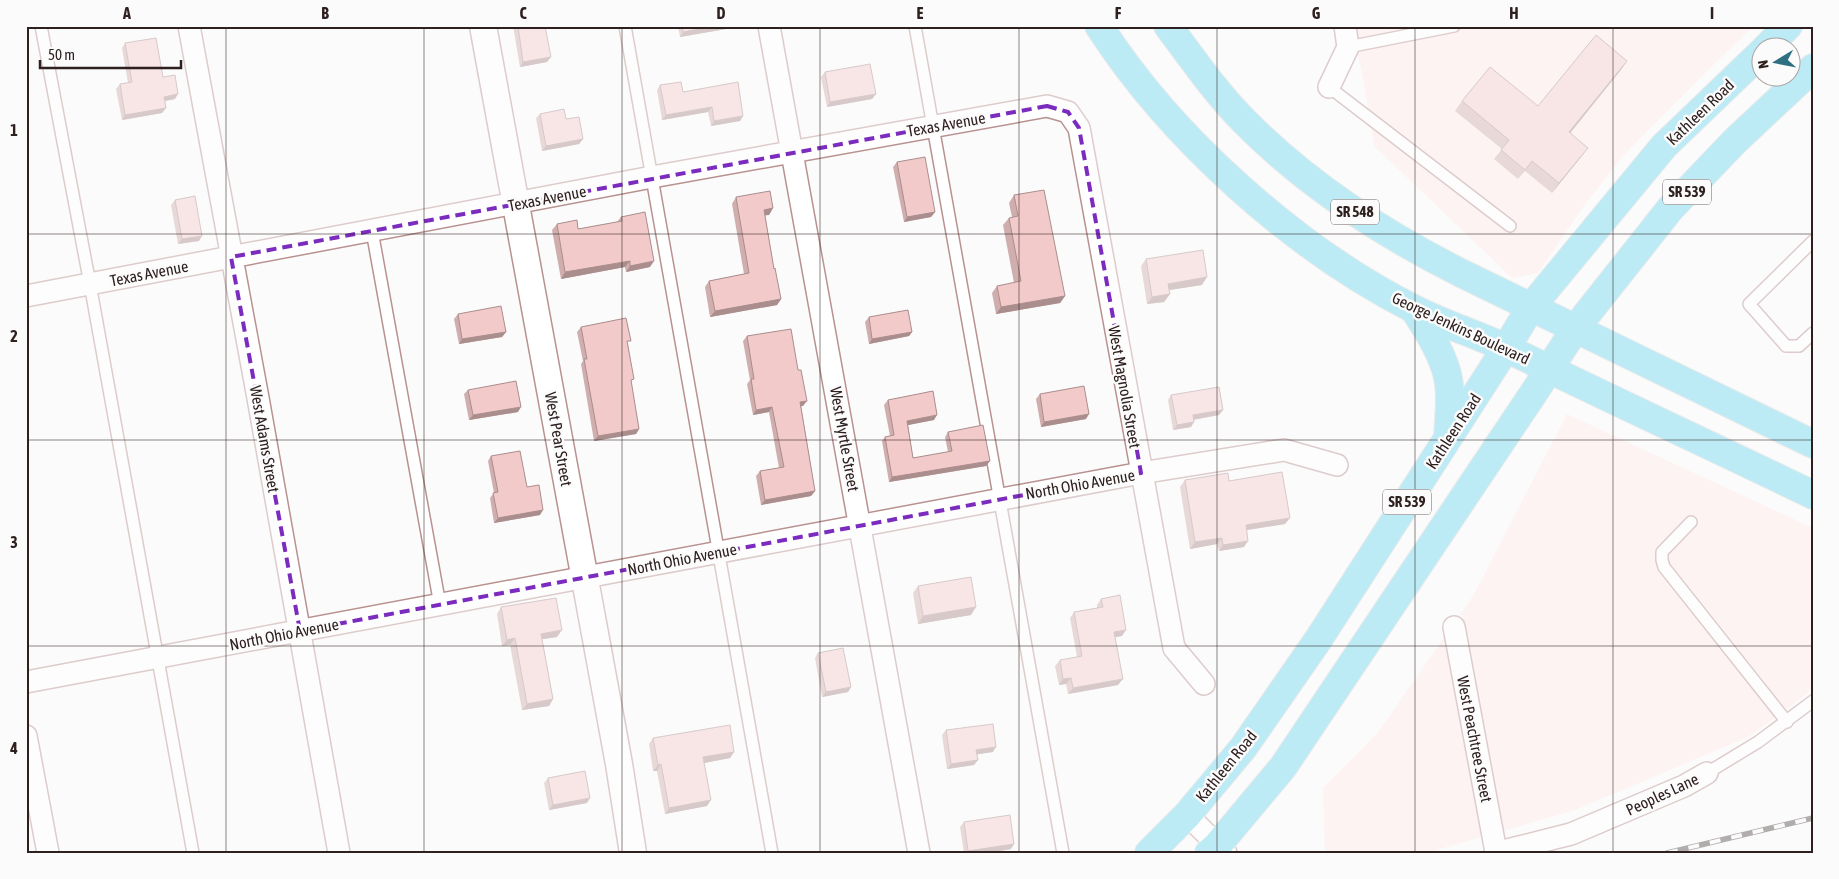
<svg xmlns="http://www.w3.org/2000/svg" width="1839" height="879" font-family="'Asap Condensed',sans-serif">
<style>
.built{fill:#fee9e9}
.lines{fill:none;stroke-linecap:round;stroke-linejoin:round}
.service-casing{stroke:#b89291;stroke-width:14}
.minor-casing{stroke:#b89291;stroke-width:24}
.tertiary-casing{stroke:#b89291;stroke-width:29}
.primary-casing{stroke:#dad7d7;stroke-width:30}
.service{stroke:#fff;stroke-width:11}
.minor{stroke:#fff;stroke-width:21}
.tertiary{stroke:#fff;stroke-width:26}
.primary{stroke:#6fd6ee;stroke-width:28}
.rail-casing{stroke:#5a4e4e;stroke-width:5.5}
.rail{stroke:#fbfbfb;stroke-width:4;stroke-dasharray:11;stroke-linecap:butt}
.wall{fill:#d1aeae}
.shaded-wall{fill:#aa8d8d}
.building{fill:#f3caca;stroke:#aa8d8d}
.marked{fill:none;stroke:#7b2cbf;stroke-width:4;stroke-dasharray:10 6;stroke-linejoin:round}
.grid{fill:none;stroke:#2f2020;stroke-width:1;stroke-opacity:0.55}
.labels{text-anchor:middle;stroke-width:5;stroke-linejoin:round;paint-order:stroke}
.shield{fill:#fbfbfb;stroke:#6c6262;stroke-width:1}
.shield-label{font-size:15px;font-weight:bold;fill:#2f2020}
.street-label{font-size:16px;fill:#2f2020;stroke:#fbfbfb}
.neatline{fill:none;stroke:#2f2020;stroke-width:2}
.grid-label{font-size:16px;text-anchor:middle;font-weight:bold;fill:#2f2020}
</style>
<rect width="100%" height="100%" fill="#fbfbfb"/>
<path class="built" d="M1356,26H1754L1707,71L1623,156L1583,207L1538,273L1512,278L1374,146L1363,79L1357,52L1359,45Z
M1567,414L1813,528V688L1789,708L1748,737L1575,810L1504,831L1463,615L1459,616L1473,596Z
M1445,636L1482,837L1426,853H1325L1323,788L1379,731Z"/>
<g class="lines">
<defs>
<path id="service" d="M41,26L90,284L193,853
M625,26L772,853
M915,26L1063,853
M1348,47L1454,26
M1329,87L1510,226
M372,231L440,605
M1813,241L1749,304L1786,346H1799L1813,333
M1691,522L1662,552V560L1664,567L1787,722
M1707,773L1758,742L1813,701"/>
<path id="minor" d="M189,26L258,398L339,853
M769,26L919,853
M1329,87L1348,47L1345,26
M26,296L652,177L1047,106L1068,112L1079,128L1174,648L1204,684
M1454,627L1496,852
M26,682L1141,473L1284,450L1337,465
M26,736L48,853
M1187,815L1226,853
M1495,853L1571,834L1684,786L1707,773"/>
<path id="tertiary" d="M483,26L619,764L633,853"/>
<path id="primary" d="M1099,26C1171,138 1295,249 1414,309C1445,325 1479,335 1510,350C1610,399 1712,446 1813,495
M1168,26C1192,58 1216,93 1244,121C1307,185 1383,234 1463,274L1813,444
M1766,48L1788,26
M1414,309C1426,328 1438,346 1445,367C1453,389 1449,414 1448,437
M1149,853L1187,815L1243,748L1318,640L1506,348L1531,307L1664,146L1762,52
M1209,853L1217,846L1283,767L1537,388L1575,329L1670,209L1735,141L1813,68"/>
</defs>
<use href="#service" class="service-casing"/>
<use href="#minor" class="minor-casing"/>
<use href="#tertiary" class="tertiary-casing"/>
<use href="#primary" class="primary-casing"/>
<use href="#service" class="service"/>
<use href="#minor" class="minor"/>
<use href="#tertiary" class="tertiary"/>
<use href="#primary" class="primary"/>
<defs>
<path id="rail" d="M1667,853L1813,818"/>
</defs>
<use href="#rail" class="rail-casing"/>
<use href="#rail" class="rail"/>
</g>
<path class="wall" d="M513,26H545L547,62L520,67Z
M678,26H728L726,29L680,37Z
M125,43L163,77L175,99L164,101L166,108L162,113L122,120L116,89L120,84L128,83L122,48Z
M1627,61L1620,71L1570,133L1581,157L1552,193L1525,171L1518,179L1494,159L1502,149L1455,111L1462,101L1538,106Z
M825,72L876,94L872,99L827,107L821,77Z
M660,85L683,92L743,116L740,121L711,126L708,112L662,120L657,90Z
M540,114L566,119L583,139L579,144L542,151L536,118Z
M897,162L935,212L931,217L904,222L893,167Z
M1014,195L1065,296L1060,303L996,314L992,293L997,286L1014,283L1003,225L1009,218L1012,217L1009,203Z
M736,197L773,208L769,215H765L774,269L781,299L777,305L710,317L705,287L709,281L744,274L732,204Z
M175,200L199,241L178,244L171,205Z
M621,217L650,267L626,272L625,267L561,279L552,230L557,224L578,229L617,222Z
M1146,259L1202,285L1169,290L1170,294L1164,302L1147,304L1141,266Z
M458,314L506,332L502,337L459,344L454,319Z
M869,317L912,332L909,336L869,344L865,322Z
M581,327L628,345L631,383L639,429L636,434L594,441L581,364L583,361L577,332Z
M747,336L803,406H801L815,491L811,496L761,505L756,476L760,471L779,468L769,412L753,415L747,384L750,380L743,341Z
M468,390L518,412L469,420L464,394Z
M1040,394L1086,419L1041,427L1036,399Z
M1171,395L1223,410L1219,415L1194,420L1191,427L1173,430L1168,400Z
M888,400L934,420L908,425L913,458L948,452L945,437L948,432L990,461L986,466L889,482L882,441L885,437L890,436L884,405Z
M491,456L527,487L540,515L494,523L490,498L494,493L488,461Z
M1185,480L1229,481L1285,524L1247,530L1244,547L1219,551L1217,544L1190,549L1180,487Z
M918,586L971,615L918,624L913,593Z
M1101,599L1122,636L1115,637L1118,685L1068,694L1066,684L1059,685L1055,666L1060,660L1077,657L1070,618L1074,612L1097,608V605Z
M501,607L557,637L542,639L553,699L549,706L522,710L510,645L502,646L497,614Z
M818,653L851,687L848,692L822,697L815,658Z
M946,730L993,752L977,754L978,760L974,765L947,769L942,735Z
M653,738L734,752L730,758L704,763L707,806L665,814L657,771H653L649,744Z
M548,778L587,803L549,810L544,783Z
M964,822L1011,849L988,853H964L960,827Z"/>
<path class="shaded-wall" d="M715,26H728L726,29L680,37L683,32Z
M551,57L547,62L520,67L523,62Z
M1627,61L1620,71L1563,142L1569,132Z
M178,94L175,99L160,102L164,97Z
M876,94L872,99L827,107L830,102Z
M712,107L708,112L662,120L666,115Z
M166,108L162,113L122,120L125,115Z
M743,116L740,121L711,126L714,121Z
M583,139L579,144L542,151L546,146Z
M1588,148L1581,157L1552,193L1559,183Z
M773,208L769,215L760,216L764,210Z
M935,212L931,217L904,222L907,217Z
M202,236L199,241L178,244L182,239Z
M630,261L625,267L561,279L565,272Z
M654,261L650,267L626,272L630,266Z
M1207,277L1202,285L1163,291L1168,284Z
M1170,294L1164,302L1147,304L1152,297Z
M1065,296L1060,303L996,314L1001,307Z
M781,299L777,305L710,317L715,311Z
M506,332L502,337L459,344L462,339Z
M912,332L909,336L869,344L872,339Z
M807,401L803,406L797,407L800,402Z
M521,407L518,412L469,420L473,415Z
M772,407L769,412L753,415L756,410Z
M1223,410L1219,415L1190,420L1193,415Z
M1089,414L1086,419L1041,427L1044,422Z
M937,415L934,420L903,426L907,421Z
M1194,422L1191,427L1173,430L1177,425Z
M639,429L636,434L594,441L598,436Z
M990,461L986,466L889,482L892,477Z
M815,491L811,496L761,505L765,500Z
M543,510L540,515L494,523L498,518Z
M1290,518L1285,524L1241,531L1246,525Z
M1222,538L1217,544L1190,549L1195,542Z
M1248,541L1244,547L1219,551L1223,545Z
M976,607L971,615L918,624L923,616Z
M562,630L557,637L537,640L541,634Z
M1126,630L1122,636L1110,638L1114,632Z
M515,638L510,645L502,646L507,640Z
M1071,678L1066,684L1059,685L1063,679Z
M1123,679L1118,685L1068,694L1073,688Z
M851,687L848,692L822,697L826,692Z
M553,699L549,706L522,710L527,704Z
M996,747L993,752L973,755L976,750Z
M734,752L730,758L699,764L703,757Z
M978,760L974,765L947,769L951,764Z
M661,764L657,771H653L658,765Z
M590,798L587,803L549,810L553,805Z
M711,800L707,806L665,814L669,808Z
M1014,844L1011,849L988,853H967L968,851Z"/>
<path class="building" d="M518,26H545L551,57L523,62Z
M682,26H715L683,32Z
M1596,35L1627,61L1569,132L1588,148L1559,183L1532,161L1525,170L1501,150L1509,140L1462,101L1490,67L1538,106Z
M156,38L163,77L175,75L178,94L164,97L166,108L125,115L120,84L132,82L125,43Z
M870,64L876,94L830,102L825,72Z
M681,82L683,92L738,82L743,116L714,121L712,107L666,115L660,85Z
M564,109L566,119L579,117L583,139L546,146L540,114Z
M925,157L935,212L907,217L897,162Z
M1044,190L1065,296L1001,307L997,286L1021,281L1009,218L1018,216L1014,195Z
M770,191L773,208L764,210L774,269L775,268L781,299L715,311L709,281L749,273L736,197Z
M195,196L202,236L182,239L175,200Z
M645,212L654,261L630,266V261L565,272L557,224L577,220L578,229L622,221L621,217Z
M1203,250L1207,277L1168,284L1170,294L1152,297L1146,259Z
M501,306L506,332L462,339L458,314Z
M908,310L912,332L872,339L869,317Z
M626,318L631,341H627L634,379L631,380L639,429L598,436L584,359H587L581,327Z
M791,329L798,370H801L807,401L800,402L815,491L765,500L760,471L784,467L772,407L756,410L751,379H754L747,336Z
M516,381L521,407L473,415L468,390Z
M1084,386L1089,414L1044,422L1040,394Z
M1219,387L1223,410L1193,415L1194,422L1177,425L1171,395Z
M933,391L937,415L907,421L913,458L952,451L948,432L983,425L990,461L892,477L885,437L894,435L888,400Z
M520,451L527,487L539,485L543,510L498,518L493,493L498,492L491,456Z
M1282,472L1290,518L1246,525L1248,541L1223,545L1222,538L1195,542L1185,480L1228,473L1229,481Z
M971,577L976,607L923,616L918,586Z
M1120,595L1126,630L1114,632L1123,679L1073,688L1071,678L1063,679L1060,660L1082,656L1074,612L1103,607L1101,599Z
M556,598L562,630L541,634L553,699L527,704L515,638L507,640L501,607Z
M843,648L851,687L826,692L818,653Z
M993,724L996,747L976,750L978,760L951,764L946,730Z
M730,725L734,752L703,757L711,800L669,808L661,764L658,765L653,738Z
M585,771L590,798L553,805L548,778Z
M1010,815L1014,844L968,851L964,822Z"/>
<path d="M0 0H1839V879H0ZM1047,106L1068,112L1079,128L1141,473L300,631L231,257Z" fill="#fbfbfb" fill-opacity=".55" fill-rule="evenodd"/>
<path class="marked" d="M1047,106L1068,112L1079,128L1141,473L300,631L231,257Z"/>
<path class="grid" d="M226,26V853M424,26V853M622,26V853M820,26V853M1019,26V853M1217,26V853M1415,26V853M1613,26V853M26,234H1813M26,440H1813M26,646H1813"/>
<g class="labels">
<g class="shield">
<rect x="1663" y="179.5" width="48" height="25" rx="4"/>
<rect x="1331" y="199.5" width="48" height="25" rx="4"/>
<rect x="1383" y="489.5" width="48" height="25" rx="4"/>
</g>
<g class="shield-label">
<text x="1687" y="197">SR 539</text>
<text x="1355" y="217">SR 548</text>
<text x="1407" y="507">SR 539</text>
</g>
<g class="street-label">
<text transform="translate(1700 112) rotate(-44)" y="6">Kathleen Road</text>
<text transform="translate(946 124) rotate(-10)" y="6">Texas Avenue</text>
<text transform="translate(547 198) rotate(-11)" y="6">Texas Avenue</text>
<text transform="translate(149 273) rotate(-11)" y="6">Texas Avenue</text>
<text transform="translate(1461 328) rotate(25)" y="6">George Jenkins Boulevard</text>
<text transform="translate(1125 387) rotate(80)" y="6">West Magnolia Street</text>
<text transform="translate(1453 431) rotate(-57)" y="6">Kathleen Road</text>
<text transform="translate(265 439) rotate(80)" y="6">West Adams Street</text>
<text transform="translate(559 439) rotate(80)" y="6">West Pear Street</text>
<text transform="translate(845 439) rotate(80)" y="6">West Myrtle Street</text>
<text transform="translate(1080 484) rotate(-10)" y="6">North Ohio Avenue</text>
<text transform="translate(682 559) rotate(-11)" y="6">North Ohio Avenue</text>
<text transform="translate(284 634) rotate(-11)" y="6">North Ohio Avenue</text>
<text transform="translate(1475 739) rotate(79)" y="6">West Peachtree Street</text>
<text transform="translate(1226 766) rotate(-51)" y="6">Kathleen Road</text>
<text transform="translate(1662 794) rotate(-25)" y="6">Peoples Lane</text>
</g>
</g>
<rect width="1839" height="879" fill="none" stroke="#fbfbfb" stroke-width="55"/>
<g transform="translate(1776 62) rotate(260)"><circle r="24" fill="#fbfbfb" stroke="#a9a3a3"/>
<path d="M0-4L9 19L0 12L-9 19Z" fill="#2e6f82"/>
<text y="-8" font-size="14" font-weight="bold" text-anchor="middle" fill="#2f2020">N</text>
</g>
<path d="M40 60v8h141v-8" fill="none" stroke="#2f2020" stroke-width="2.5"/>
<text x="48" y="60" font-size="15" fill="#2f2020" stroke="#fbfbfb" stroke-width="4" paint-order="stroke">50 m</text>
<rect x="28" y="28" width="1784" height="824" class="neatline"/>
<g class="grid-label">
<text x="127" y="19">A</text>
<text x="325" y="19">B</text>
<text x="523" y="19">C</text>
<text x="721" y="19">D</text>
<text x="920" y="19">E</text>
<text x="1118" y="19">F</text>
<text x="1316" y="19">G</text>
<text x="1514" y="19">H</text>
<text x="1712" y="19">I</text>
<text x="14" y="136">1</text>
<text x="14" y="342">2</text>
<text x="14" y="548">3</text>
<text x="14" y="754">4</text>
</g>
</svg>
